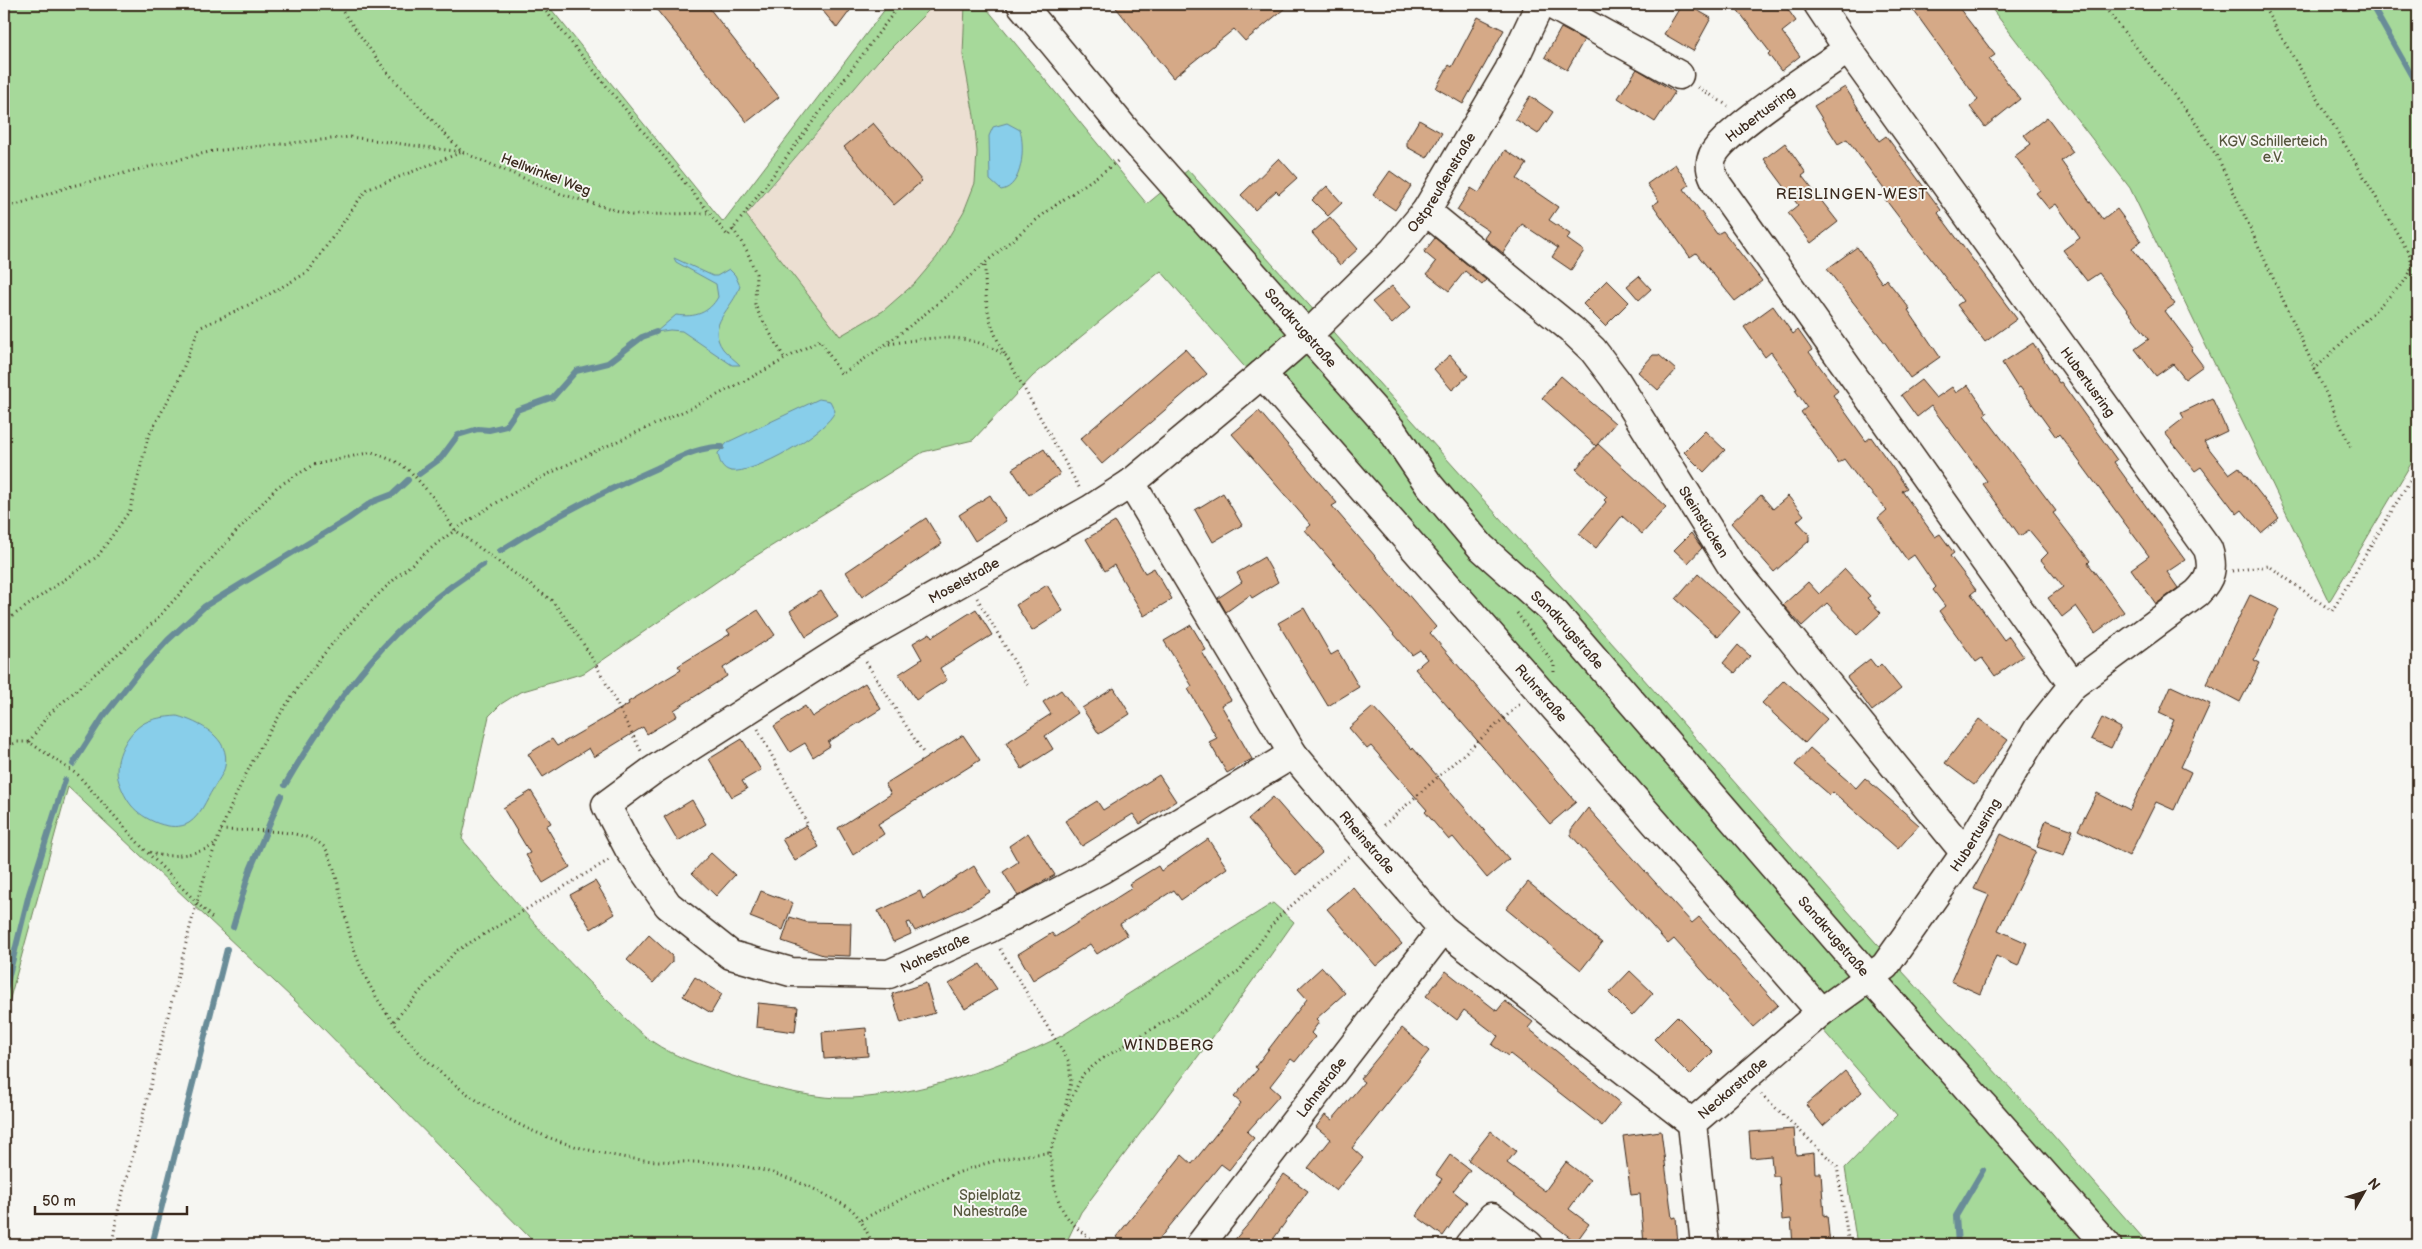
<svg xmlns="http://www.w3.org/2000/svg" width="2422" height="1249" font-family="'Balsamiq Sans',sans-serif">
<style>
.built{fill:#ecdfd2}
.green{fill:#a6d99a;stroke:#70825c}
.water{fill:#88ceea;stroke:#698c98}
.lines{fill:none;stroke-linecap:round;stroke-linejoin:round}
.stream{stroke:#698c98;stroke-width:6}
.building{fill:#d5a987;stroke:#3b2a1e}
.minor-casing{stroke:#3b2a1e;stroke-width:31}
.path{stroke:#3b2a1e;stroke-width:3;stroke-dasharray:1 4;stroke-linecap:butt}
.minor{stroke:#f6f6f2;stroke-width:28}
.labels{text-anchor:middle;stroke-width:4;stroke-linejoin:round;paint-order:stroke}
.street-label{font-size:14px;fill:#3b2a1e;stroke:#f6f6f2}
.park-label{font-size:14px;fill:#56563d;stroke:#f6f6f2}
.neighbourhood-label{font-size:15px;letter-spacing:1px;fill:#3b2a1e;stroke:#f6f6f2}
</style>
<rect width="100%" height="100%" fill="#f6f6f2"/>
<filter id="ink" filterUnits="userSpaceOnUse"><feTurbulence type="fractalNoise" baseFrequency=".02" numOctaves="2"/><feDisplacementMap in="SourceGraphic" scale="10" xChannelSelector="R" yChannelSelector="G"/><feConvolveMatrix kernelMatrix="1 2 1 2 8 2 1 2 1" color-interpolation-filters="sRGB"/></filter>
<g filter="url(#ink)">
<path class="built" d="M935,4H965L963,55L974,116L977,152L975,183L964,211L937,257L915,283L883,311L840,337L746,216L878,62Z"/>
<path class="green" d="M4,4H547L723,222L889,4H935L878,61L746,215L840,336L883,311L915,283L937,257L964,211L975,183L977,152L974,116L963,55L965,4H983L1147,204L1188,170L1627,660L1876,943L2038,1118L2149,1245H1857L1845,1168L1897,1115L1161,271L1033,376L973,440L923,452L741,565L584,673L520,692L501,704L489,716L462,839C509,894 556,951 608,1001C623,1015 636,1031 653,1042C673,1056 696,1063 718,1071C752,1083 788,1093 824,1097C895,1105 1001,1068 1063,1035L1273,903L1294,922L1215,1034L1081,1212L1065,1245H537L310,1015L68,787L4,1020Z
M1988,4H2418V452L2329,602L2130,188Z"/>
<path class="water" d="M1007,123L1020,130C1025,147 1023,187 1001,190L990,180L989,136L993,127Z
M674,258L713,276H717L729,269L735,275L740,286C733,309 705,324 723,349C728,355 735,360 740,365H732L682,331L670,330L656,332L676,315C695,318 709,313 718,297L716,284L676,262Z
M819,399L830,401L835,411C828,432 753,475 731,471C722,469 719,461 718,453L728,442Z
M177,716C199,722 231,738 225,766C224,773 217,782 213,789C206,800 201,815 189,823C172,833 143,820 131,805C126,799 122,790 119,782C112,763 125,736 141,725C151,718 165,717 177,716Z"/>
<g class="lines">
<path class="stream" d="M2371,4L2418,87
M419,474L441,458L458,435L478,429L489,430L506,426L517,410L553,397L576,371L608,363L642,337L656,332
M500,551C550,519 602,492 657,468C677,459 699,446 722,447
M73,764L103,717L136,675L168,640L205,606L348,519L372,502L393,494L408,480
M285,785C337,696 394,619 483,565
M233,927L250,870L281,796
M4,995L29,894L65,780
M152,1245L227,949
M1958,1245L1956,1216L1983,1170"/>
</g>
<path class="building" d="M652,4H706L779,97L747,122Z
M817,4H855L837,28Z
M1113,4H1290L1245,41L1234,29L1173,78Z
M1682,4H1686L1711,18L1693,51L1664,34Z
M1733,4H1784L1796,21L1782,32L1800,56L1781,71L1768,54L1770,52Z
M1909,4H1956L1995,55L1989,59L2020,99L1985,127L1970,107L1978,100Z
M1478,17L1504,30L1463,104L1436,88L1449,65L1452,67Z
M1561,28L1584,40L1567,70L1545,57Z
M1637,69L1675,92L1655,122L1618,98Z
M1845,87L1879,141L1886,136L1941,210L1938,213L2017,319L1985,342L1957,305L1963,301L1885,199L1889,196L1847,139L1838,144L1814,106Z
M1530,96L1553,112L1538,134L1515,119Z
M2047,117L2073,152L2061,161L2103,220L2117,209L2141,241L2132,248L2175,304L2165,311L2193,348L2191,350L2203,366L2185,379L2173,364L2156,376L2135,349L2149,339L2099,273L2087,281L2063,250L2080,238L2056,204L2049,209L2036,193L2040,190L2015,156L2031,144L2024,135Z
M1419,120L1442,133L1427,158L1407,147V140Z
M873,123L922,181L894,205L844,147Z
M1785,143L1806,173L1802,176L1838,222L1811,243L1788,213L1798,205L1764,159Z
M1505,150L1527,164L1517,179L1558,207L1549,220L1570,234L1567,239L1584,251L1571,270L1552,257L1558,248L1522,224L1503,253L1484,238L1489,231L1457,210L1471,188L1479,193Z
M1279,158L1297,178L1279,194L1276,191L1255,210L1241,195Z
M1675,164L1689,185L1684,189L1717,234L1723,231L1762,281L1735,301L1696,253L1690,257L1653,205L1659,201L1647,184Z
M1390,171L1411,186L1395,210L1373,195Z
M1327,186L1342,203L1328,216L1312,200Z
M1330,217L1358,249L1340,265L1312,233Z
M1435,238L1486,280L1482,285L1465,271L1449,291L1427,274L1436,262L1424,252Z
M1857,247L1882,283L1886,279L1910,309L1908,310L1940,357L1910,378L1886,344L1827,269Z
M1639,276L1651,289L1639,300L1627,286Z
M1607,280L1629,302L1605,326L1583,304Z
M1392,286L1411,307L1392,324L1372,302Z
M1773,306L1793,334L1798,330L1812,350L1809,352L1838,391L1833,395L1866,441L1871,437L1907,488L1902,491L1935,537L1940,534L1954,553L1950,556L1976,590L1971,594L2004,640L2009,636L2023,656L1995,676L1982,658L1976,662L1939,611L1945,606L1933,590L1936,587L1914,555L1907,560L1878,518L1887,510L1868,489L1867,490L1844,459L1838,463L1801,412L1807,407L1795,390L1797,389L1771,352L1765,357L1744,327Z
M2033,343L2059,383L2061,382L2117,460L2114,462L2185,560L2167,572L2178,588L2156,604L2131,569L2149,556L2059,434L2056,437L2020,387L2018,388L2002,363Z
M1185,349L1207,374L1102,464L1080,439Z
M1450,355L1468,376L1452,390L1434,369Z
M1653,355H1659L1676,370L1658,390L1638,372Z
M1561,376L1615,423L1596,446L1542,398Z
M1921,380L1936,398L1952,387L1956,393L1968,385L1987,413L1984,415L2056,511L2053,513L2090,561L2088,563L2124,612L2095,633L2076,606L2062,617L2048,598L2063,587L2041,560L2048,553L2029,530L2020,536L1983,484L1987,481L1931,406L1917,417L1901,395Z
M2212,398L2227,431L2204,442L2229,474L2239,467L2279,518L2261,533L2242,510L2237,514L2201,467L2195,471L2165,433L2184,418L2181,413Z
M1259,411L1337,503L1332,506L1436,627L1430,633L1576,802L1550,824L1415,669L1427,659L1420,650L1412,655L1305,530L1311,525L1232,434Z
M1705,431L1725,450L1704,472L1684,452Z
M1598,444L1666,507L1642,534L1622,516L1596,548L1579,534L1606,502L1604,500L1607,497L1576,469Z
M1044,449L1060,474L1029,495L1012,469Z
M1223,493L1242,525L1213,542L1195,510Z
M990,495L1006,521L975,541L959,515Z
M1761,495L1773,509L1788,496L1804,515L1797,521L1809,534V541L1774,572L1731,523Z
M926,518L942,544L862,597L846,572Z
M1115,522L1145,573L1154,568L1172,599L1144,616L1114,565L1105,571L1086,539Z
M1691,533L1702,548L1688,563L1674,550Z
M1264,557L1278,582L1252,598L1250,595L1226,612L1218,598L1242,582L1237,573Z
M1845,569L1870,596L1867,598L1881,613L1857,635L1827,603L1802,626L1783,605L1808,582L1819,594Z
M1698,574L1740,612L1718,637L1676,599Z
M1047,585L1063,611L1032,631L1016,605Z
M821,591L838,617L806,637L790,611Z
M2250,595L2279,609L2254,660L2260,663L2240,702L2206,684Z
M1304,608L1331,655L1338,651L1359,687L1328,706L1278,623Z
M976,609L992,635L940,668L947,680L916,700L899,674L922,659L913,643L930,633L932,637Z
M758,610L775,635L723,668L727,676L674,710L677,716L647,734L643,727L594,757L589,748L543,777L528,754L552,739L557,746L629,704L628,702L681,670L678,666L730,634L727,630Z
M1191,625L1206,650L1202,652L1231,700L1221,705L1252,759L1227,773L1209,742L1217,738L1188,689L1192,686L1164,641Z
M1738,645L1750,656L1735,673L1723,663Z
M1870,659L1877,668L1881,664L1901,689L1872,711L1847,677Z
M1784,680L1827,719L1805,743L1762,703Z
M865,683L881,709L828,742L830,746L813,757L805,743L790,752L774,726L805,706L812,717Z
M2171,686L2210,704L2181,767L2191,772L2174,810L2156,802L2129,856L2078,830L2097,793L2130,810L2174,720L2159,713Z
M1114,688L1130,714L1099,734L1082,708Z
M1061,690L1078,713L1045,736L1053,749L1022,769L1006,743L1051,714L1043,702Z
M1373,707L1412,750L1413,748L1509,859L1487,878L1453,837L1449,840L1425,812L1427,810L1371,746L1367,749L1349,728Z
M2102,718L2121,728L2111,748L2091,739Z
M1979,719L2008,740L1974,785L1945,763Z
M963,735L980,760L878,824L884,834L853,855L838,828L891,794L885,784Z
M742,739L761,770L742,781L747,789L732,797L709,759Z
M1810,748L1856,788L1865,778L1919,825L1898,849L1833,792L1830,795L1795,765Z
M1159,775L1176,801L1140,824L1133,814L1082,846L1065,821L1097,801L1103,810Z
M531,791L551,823L546,826L570,867L543,883L526,855L530,853L503,808Z
M1273,797L1322,853L1296,875L1248,819Z
M692,800L706,824L678,841L664,817Z
M1588,808L1692,923L1699,917L1778,1005L1753,1027L1674,939L1668,944L1571,835V830Z
M2046,820L2073,830L2064,856L2037,847Z
M806,825L819,847L795,861L782,839Z
M1028,833L1055,875L1018,896L1003,872L1018,862L1009,846Z
M2001,834L2036,851L1998,930L2027,943L2018,966L1996,956L1980,994L1951,981L1989,895L1974,889Z
M1208,839L1227,868L1181,900L1174,890L1120,924L1127,935L1097,954L1090,944L1033,980L1018,954L1052,933L1055,937L1132,888L1129,884L1158,866L1161,871Z
M711,853L735,875L716,896L692,873Z
M974,866L990,892L965,908L915,931L910,922L907,923L911,934L893,942L878,911L920,891L923,899Z
M595,881L615,914L591,929L570,895Z
M1528,882L1602,943L1581,970L1506,909Z
M1353,887L1402,944L1376,966L1327,909Z
M761,891L793,903L783,930L750,917Z
M790,917L806,922L851,923L850,956L823,955L782,941Z
M649,935L672,956V962L653,983L627,960Z
M980,964L997,989L965,1009L949,984Z
M1322,967L1345,993L1316,1019L1319,1022L1311,1033L1315,1037L1295,1062L1291,1059L1270,1086L1280,1095L1247,1132L1254,1138L1229,1170L1221,1164L1154,1245H1127L1116,1237L1182,1155L1192,1164L1241,1103L1234,1097L1258,1069L1255,1067L1307,999L1298,989Z
M1446,971L1497,1011L1505,1001L1533,1022L1528,1028L1620,1103L1602,1126L1510,1054L1508,1056L1492,1045L1498,1036L1464,1010L1457,1020L1426,996Z
M1630,971L1653,993L1632,1016L1609,993Z
M695,977L722,994L711,1013L683,996Z
M926,983L935,1013L901,1023L892,994Z
M758,1003L798,1007L795,1032L756,1027Z
M1677,1016L1713,1052L1690,1075L1654,1039Z
M866,1028L868,1056L824,1059L822,1032Z
M1402,1028L1429,1051L1352,1148L1363,1158L1336,1191L1308,1168L1331,1139L1316,1127L1325,1115L1332,1120L1364,1082L1360,1079Z
M1845,1071L1862,1092L1823,1126L1806,1105Z
M1794,1129L1796,1155L1814,1153L1815,1173H1821L1824,1216L1827,1215L1830,1245H1793L1791,1219L1782,1220L1779,1176H1773L1771,1156L1751,1158L1749,1132Z
M1491,1131L1516,1151L1507,1163L1545,1191L1566,1162L1590,1180L1569,1209L1589,1224L1576,1242L1468,1160Z
M1661,1131L1672,1218L1676,1217L1678,1245H1644L1640,1194L1631,1195L1623,1136Z
M1450,1155L1470,1170L1453,1191L1467,1202L1443,1236L1416,1216L1442,1179L1436,1175Z
M1284,1174L1308,1191L1269,1245H1230L1252,1220Z"/>
<g class="lines">
<defs>
<g id="minor">
<path id="s1" d="M1021,4L1126,131L1391,429L1429,485L1481,547L1554,612L1869,977L2107,1245"/>
<path d="M1550,4L1679,75"/>
<path d="M1818,4L1848,49"/>
<path id="s2" d="M1426,211L1571,329L1593,350L1615,379L1731,565L1965,853"/>
<path id="s3" d="M1262,374L1821,1012"/>
<path id="s4" d="M1131,483L1293,754L1366,841L1443,929L1692,1123"/>
<path id="s5" d="M1293,754L1102,869L988,929L889,974L791,972L731,955L668,905L629,849L606,805L652,771L854,642L1091,509L1131,483L1262,374L1318,325L1393,251L1426,211L1509,70L1540,4"/>
<path id="s6" d="M1200,1245L1443,929"/>
<path d="M1469,1245L1492,1217L1529,1245"/>
<path id="s7" d="M1705,1245L1692,1123L1821,1012L1885,966L1965,853L2038,729L2073,685L2197,593C2211,579 2214,568 2208,549L1848,49C1821,69 1725,130 1713,155C1708,166 1712,174 1717,184L2073,685"/>
</g>
</defs>
<use href="#minor" class="minor-casing"/>
<path class="path" d="M337,4L386,71L462,152L561,194L632,215L707,213
M540,4L728,236L900,4
M2102,4L2196,123L2218,158L2352,450
M2262,4L2410,255C2413,267 2411,273 2403,283L2314,370
M2106,9L2115,4
M1698,87L1728,106
M4,209L68,187L213,151L350,137L462,152
M733,229L747,251L756,274L755,304L759,314L785,359
M985,266C985,302 987,322 1005,355
M889,344C931,337 969,331 1006,356L1080,489
M2232,571L2269,566L2332,611L2418,467
M977,598L1029,687
M1517,613L1554,664V672
M4,622L98,556L130,510L148,437L177,384L199,328L259,300L308,272L366,190L462,152
M866,662L924,754
M758,729L808,825
M29,742L48,715L154,622L277,487L313,465L372,452L399,463L411,472L432,496L455,530L551,600C589,644 614,699 641,751
M4,748L17,742H29L78,775L141,846L214,920
M1384,825L1521,703
M221,830C247,831 306,827 325,848C336,861 346,926 353,946C374,1013 431,1074 491,1109C534,1135 572,1148 622,1157C653,1163 684,1161 716,1163C758,1166 796,1178 833,1199C840,1203 849,1206 854,1212C863,1222 868,1234 873,1245
M150,852C163,860 203,854 215,844
M1000,949L1069,1062L1071,1082L1065,1108
M394,1021L456,951L609,860
M1761,1094L1837,1166L1849,1245
M1064,1114L1083,1074L1102,1059L1207,996L1240,970L1278,917L1349,856
M1050,1153L1064,1114
M861,1220C927,1187 972,1157 1050,1153C1056,1202 1057,1217 1100,1245
M112,1245L117,1215C136,1143 154,1072 172,1000C185,947 197,894 216,844C265,708 361,590 482,512C550,468 625,439 697,405C739,385 779,362 820,340L841,374C915,329 973,271 1040,217C1066,196 1094,180 1120,159"/>
<use href="#minor" class="minor"/>
</g>
</g>
<g class="labels">
<g class="street-label">
<text transform="translate(1760 114) rotate(-37)" y="5">Hubertusring</text>
<text transform="translate(546 174) rotate(21)" y="5">Hellwinkel Weg</text>
<text dy="5" stroke="none"><textPath href="#s5" startOffset="1870">Ostpreußenstraße</textPath></text>
<text dy="5" stroke="none"><textPath href="#s1" startOffset="428">Sandkrugstraße</textPath></text>
<text transform="translate(2088 382) rotate(54)" y="5">Hubertusring</text>
<text dy="5" stroke="none"><textPath href="#s2" startOffset="422">Steinstücken</textPath></text>
<text dy="5" stroke="none"><textPath href="#s5" startOffset="1242">Moselstraße</textPath></text>
<text dy="5" stroke="none"><textPath href="#s1" startOffset="832">Sandkrugstraße</textPath></text>
<text dy="5" stroke="none"><textPath href="#s3" startOffset="424">Ruhrstraße</textPath></text>
<text dy="5" stroke="none"><textPath href="#s7" startOffset="531">Hubertusring</textPath></text>
<text dy="5" stroke="none"><textPath href="#s4" startOffset="431">Rheinstraße</textPath></text>
<text dy="5" stroke="none"><textPath href="#s1" startOffset="1238">Sandkrugstraße</textPath></text>
<text transform="translate(935 953) rotate(-25)" y="5">Nahestraße</text>
<text dy="5" stroke="none"><textPath href="#s6" startOffset="199">Lahnstraße</textPath></text>
<text dy="5" stroke="none"><textPath href="#s7" startOffset="176">Neckarstraße</textPath></text>
</g>
<g class="park-label">
<text x="2273" y="146">KGV Schillerteich<tspan x="2273" dy="16">e.V.</tspan></text>
<text x="990" y="1200">Spielplatz<tspan x="990" dy="16">Nahestraße</tspan></text>
</g>
<g class="neighbourhood-label">
<text x="1852" y="199">REISLINGEN-WEST</text>
<text x="1169" y="1050">WINDBERG</text>
</g>
</g>
<rect width="2422" height="1249" fill="none" stroke="#f6f6f2" stroke-width="20"/>
<rect x="10" y="10" width="2402" height="1229" fill="none" stroke="#3b2a1e" stroke-width="2" filter="url(#ink)"/>
<g transform="translate(2364 1192) rotate(51)" stroke="#f6f6f2" stroke-width="4" paint-order="stroke">
<path d="M0-4L9 19L0 12L-9 19Z" fill="#3b2a1e"/>
<text y="-8" font-size="14" font-weight="bold" text-anchor="middle" fill="#3b2a1e">N</text>
</g>
<path d="M35 1206v8h152v-8" fill="none" stroke="#3b2a1e" stroke-width="2.5"/>
<text x="42" y="1206" font-size="15" fill="#3b2a1e" stroke="#f6f6f2" stroke-width="4" paint-order="stroke">50 m</text>
</svg>
